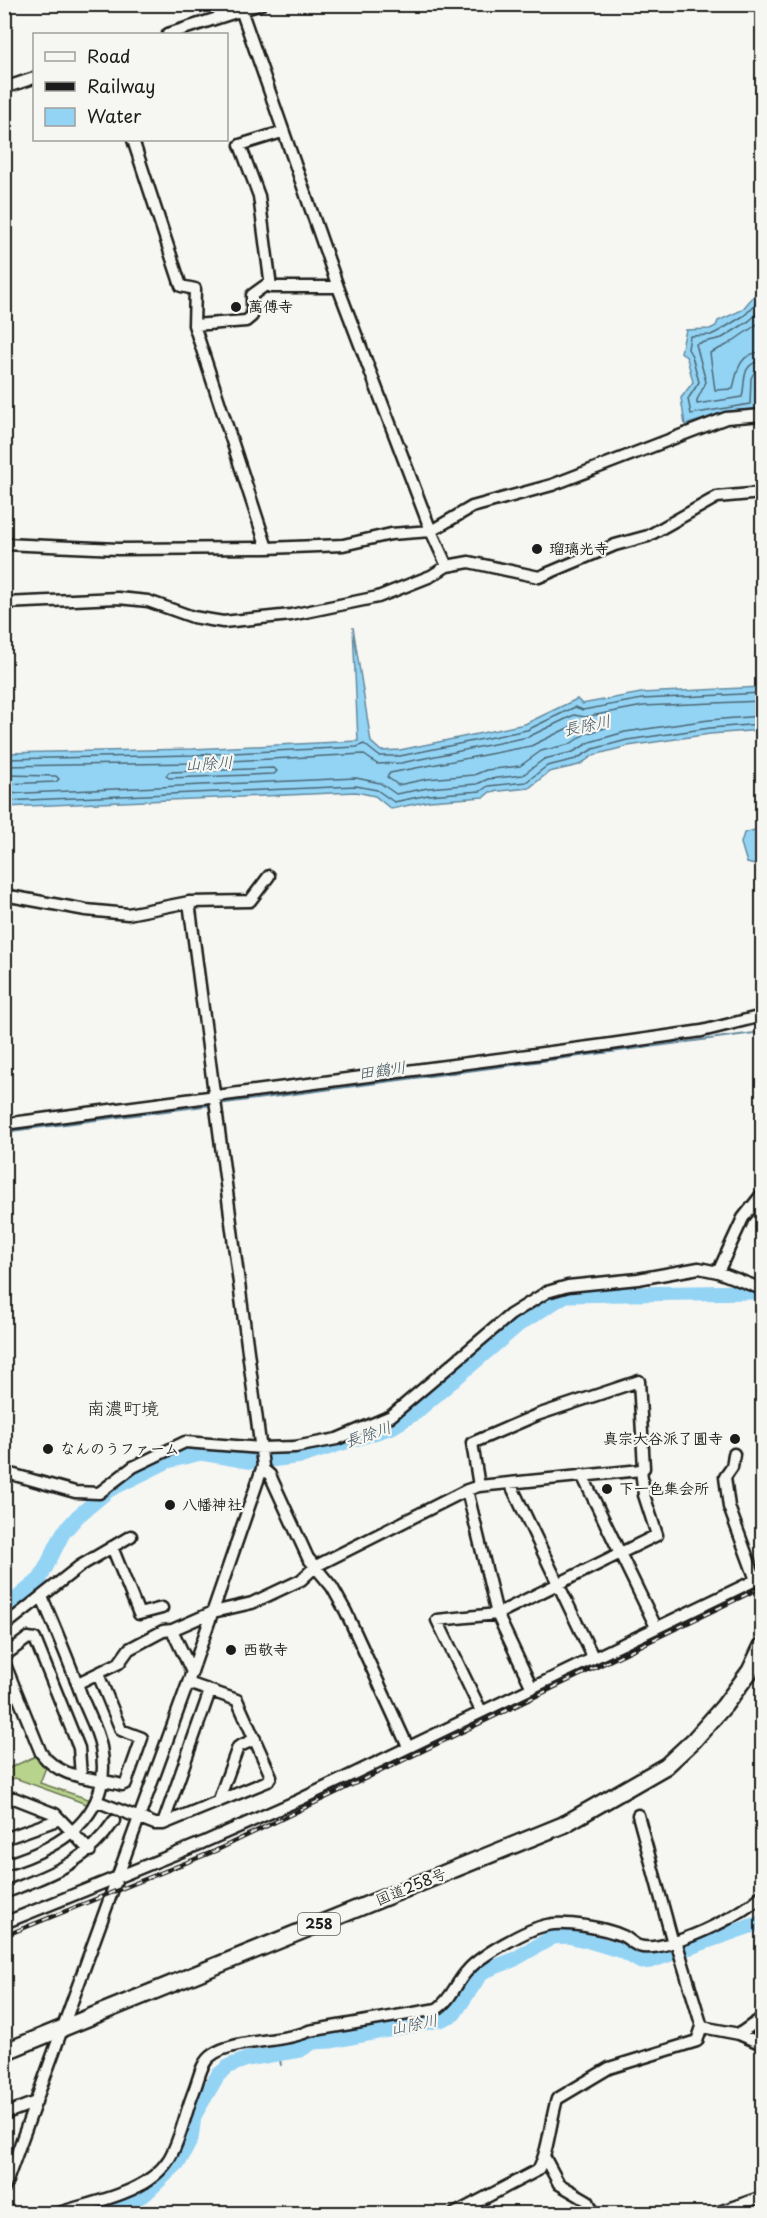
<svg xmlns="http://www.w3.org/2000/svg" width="767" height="2218" font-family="'Playpen Sans','Klee One',sans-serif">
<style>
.green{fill:#b8d48c;stroke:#6a7854;stroke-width:1.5}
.water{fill:#93d4f5;stroke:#638a9e;stroke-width:1.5}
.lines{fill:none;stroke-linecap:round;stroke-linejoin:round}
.shore{stroke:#4c6673;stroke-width:1.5}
.stream{stroke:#638a9e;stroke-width:2}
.river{stroke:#93d4f5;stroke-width:15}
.minor-casing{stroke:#1c1c1c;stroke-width:15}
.highway-casing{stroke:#1c1c1c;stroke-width:20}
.minor{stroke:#f6f6f2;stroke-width:10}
.highway{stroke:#f6f6f2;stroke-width:15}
.rail-casing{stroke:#1c1c1c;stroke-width:4.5}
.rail{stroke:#f6f6f2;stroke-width:2;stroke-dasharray:7;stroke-linecap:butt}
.poi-dot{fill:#1c1c1c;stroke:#f6f6f2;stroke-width:2}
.labels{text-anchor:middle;stroke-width:4.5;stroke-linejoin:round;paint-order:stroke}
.shield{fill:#f6f6f2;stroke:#5d5d5c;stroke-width:1.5}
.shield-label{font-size:14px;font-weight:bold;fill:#1c1c1c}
.poi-label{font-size:15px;font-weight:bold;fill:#1c1c1c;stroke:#f6f6f2;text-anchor:start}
.street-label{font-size:15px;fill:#1c1c1c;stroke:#f6f6f2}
.water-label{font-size:16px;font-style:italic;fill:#40535d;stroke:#f6f6f2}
.quarter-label{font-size:18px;fill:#1c1c1c;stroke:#f6f6f2}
</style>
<rect width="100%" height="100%" fill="#f6f6f2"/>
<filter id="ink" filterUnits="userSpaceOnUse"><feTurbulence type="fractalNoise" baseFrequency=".0167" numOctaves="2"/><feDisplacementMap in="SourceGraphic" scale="12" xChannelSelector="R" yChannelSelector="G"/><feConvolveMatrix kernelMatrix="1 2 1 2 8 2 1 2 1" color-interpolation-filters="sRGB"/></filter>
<g filter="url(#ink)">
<path class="green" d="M38,1755L46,1767L40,1783L91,1800L89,1805L15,1778L5,1782V1770Z"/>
<path class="water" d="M762,286V374L757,380V410L726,412L685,425L681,398L693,382L687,358L681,352L686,330L710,329L716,326L718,321L742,310Z
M353,627L371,742L381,751L400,750L525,724L577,699L582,704L641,693L762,687V730L710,734L628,746L594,755L579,765L549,772L529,788L490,792L484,797L429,801L391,809L375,796L356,792L5,807V753L193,749L358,741Z
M762,823V880L760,866L747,863L741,843L744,833L758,829Z"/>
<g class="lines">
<path class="shore" d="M762,297L745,315L719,331L711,335L690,336L688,349L692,356L699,382L688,399L691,414L750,404L751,378L755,371L762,369
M762,309L749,321L722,338L696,344L706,382L697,400V404L742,397C746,382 740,363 762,361
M762,321L727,345L710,353L715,390L733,389C737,371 739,353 762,352
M604,723L607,725L605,728L585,734L570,744L541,751L520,766L486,770L474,775L427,779L398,785L387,777L390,773L531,746L574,725Z
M4,759L193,755L357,747L364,744L379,756H400L527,730L575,707L583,710L642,699L762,693
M4,766L193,763L363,754L377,764L401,763L528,737L574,715L585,717L643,706L762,701
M274,768L277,771L274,774L169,778L166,776L169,772Z
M4,775L56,776L59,779L56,782L4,784
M4,794L356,778L380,783L396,794L428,788L477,784L488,779L523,775L544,759L573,752L590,742L625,732L709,720L762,716
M4,801L356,786L377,790L394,802L428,795L481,791L488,786L526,782L547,766L576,759L593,749L627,740L710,728L762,724"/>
<path class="stream" d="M218,1104L762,1032
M4,1132L212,1105
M279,2054L281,2065"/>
<path class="river" d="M4,1609L40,1579L63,1533L78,1516L109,1490L168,1461L201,1453L254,1462L302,1456L392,1427L415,1413L518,1325L566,1295L755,1292
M107,2214L145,2194L179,2162L191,2139L194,2116L218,2075L229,2066L247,2059L300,2050L313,2042L332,2041L440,2020L454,2014L482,1972L513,1960L553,1937L568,1936L589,1941L622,1951L641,1962L651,1961L762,1922"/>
<defs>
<path id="minor" d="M239,4L338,287L431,531L447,566
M168,34L261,4
M4,88L34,78
M282,132L240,145L259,196L271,287H338
M133,140L181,286L195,289L194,325L267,548
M194,325L246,321L252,316V295L270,282
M4,544L118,549L267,548L343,545L391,534L431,531L472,507L552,485L726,418L762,415
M4,603L118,598L148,601L193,617L223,622L291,615L378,597L431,576L447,566L469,562L539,577L615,545L648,536L717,497L762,493
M4,895L86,910L128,914L189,902L250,901L269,876
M4,1124L604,1045L702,1031L762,1016
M718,1272L743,1218L762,1194
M734,1454L732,1467L725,1477L729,1507L756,1580
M263,1469L270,1475L308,1558L332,1587L346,1612L408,1747
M4,1472L75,1492L99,1493L133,1467L185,1442L261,1448L295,1447L337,1439L391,1416L510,1315L547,1292L568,1286L638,1279L699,1268L718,1272L762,1289
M582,1475L656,1627
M510,1483L593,1657
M467,1490L497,1614L532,1688
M112,1547L139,1614L162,1608
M4,1626L80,1566L131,1536
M172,1630L192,1672
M4,1656L28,1638L35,1639L79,1748L81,1777
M4,1662L41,1753C61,1780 93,1777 122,1785L126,1783L142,1738L121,1730L98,1674
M78,1683L119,1663L129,1649L163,1631L172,1630L213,1612L252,1603L301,1580L316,1566L467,1490L479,1486L641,1470L644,1468L639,1381L537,1415L472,1443L479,1486
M481,1711L437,1620L497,1614L657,1535L644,1495L641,1470
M4,1801L14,1798L55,1814L90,1851
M96,1801L155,1824H163L268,1781L271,1776L237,1700L188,1683
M218,1802L238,1747L255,1739
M638,1815L673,1943
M163,1824L210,1691
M4,1839L60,1819
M4,1865C61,1848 114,1816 101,1747C98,1731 89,1715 83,1700C71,1665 56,1631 42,1597
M4,1893C51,1874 85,1864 114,1821
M4,1923L202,1843L299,1800L762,1577
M702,2027L739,2034L762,2018
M739,2034L762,2044
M4,2114L36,2102
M545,2158L559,2184L588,2201L594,2214
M4,2189L188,1683L263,1466L189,902
M56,2214C93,2201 146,2195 169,2159C181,2139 185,2113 194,2091C199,2079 201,2062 212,2055C233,2039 283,2043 309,2031L437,2009C452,1999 456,1982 468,1970C481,1955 527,1929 547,1925C566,1921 605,1928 623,1936C629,1939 633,1944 639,1946C662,1955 746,1914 762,1895
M454,2214L538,2170C549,2150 550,2122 557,2099L609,2068L697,2041L702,2027L676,1941
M634,2214H646
M713,2214L762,2197"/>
<path id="highway" d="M4,2052L563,1825L666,1766L694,1740L724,1706L750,1671L762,1646"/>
</defs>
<use href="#minor" class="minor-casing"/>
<use href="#highway" class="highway-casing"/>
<use href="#minor" class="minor"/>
<use href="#highway" class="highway"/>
<defs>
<path id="rail" d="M4,1936L215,1851L762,1587"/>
</defs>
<use href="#rail" class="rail-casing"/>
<use href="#rail" class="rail"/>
</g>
</g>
<g class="poi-dot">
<circle cx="236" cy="307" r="6"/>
<circle cx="537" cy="549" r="6"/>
<circle cx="735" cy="1439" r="6"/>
<circle cx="48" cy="1449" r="6"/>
<circle cx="607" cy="1489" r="6"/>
<circle cx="170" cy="1505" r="6"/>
<circle cx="231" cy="1650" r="6"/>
</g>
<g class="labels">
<rect class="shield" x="298" y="1913" width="42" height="22" rx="4.5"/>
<g class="shield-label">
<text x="319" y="1929">258</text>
</g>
<g class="poi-label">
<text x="248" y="312">萬傅寺</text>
<text x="549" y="554">瑠璃光寺</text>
<text x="723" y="1444" text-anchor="end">真宗大谷派了圓寺</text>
<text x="60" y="1454">なんのうファーム</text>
<text x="619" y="1494">下一色集会所</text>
<text x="182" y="1510">八幡神社</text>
<text x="243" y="1655">西敬寺</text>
</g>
<g class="street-label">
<text transform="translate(411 1887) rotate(-22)" y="5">国道258号</text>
</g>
<g class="water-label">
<text transform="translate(587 725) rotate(-12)" y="6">長除川</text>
<text transform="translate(209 763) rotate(-3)" y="6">山除川</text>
<text transform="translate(382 1070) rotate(-8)" y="6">田鶴川</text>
<text transform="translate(368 1434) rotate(-19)" y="6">長除川</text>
<text transform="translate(414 2024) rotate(-11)" y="6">山除川</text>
</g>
<g class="quarter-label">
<text x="123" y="1415">南濃町境</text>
</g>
</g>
<rect width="767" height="2218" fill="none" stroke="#f6f6f2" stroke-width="24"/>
<rect x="12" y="12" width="743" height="2194" fill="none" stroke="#1c1c1c" stroke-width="2" filter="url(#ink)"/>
<rect x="33" y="33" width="195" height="108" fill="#f6f6f2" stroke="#9f9f9c" stroke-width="1.5"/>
<rect x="45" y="52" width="30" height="9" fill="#f6f6f2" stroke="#9f9f9c" stroke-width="1.5"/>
<text x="87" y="63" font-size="18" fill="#1c1c1c">Road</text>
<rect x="45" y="82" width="30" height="9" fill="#1c1c1c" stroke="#9f9f9c" stroke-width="1.5"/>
<text x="87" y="93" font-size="18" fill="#1c1c1c">Railway</text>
<rect x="45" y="108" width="30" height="18" fill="#93d4f5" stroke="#9f9f9c" stroke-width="1.5"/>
<text x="87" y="123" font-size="18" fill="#1c1c1c">Water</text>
</svg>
